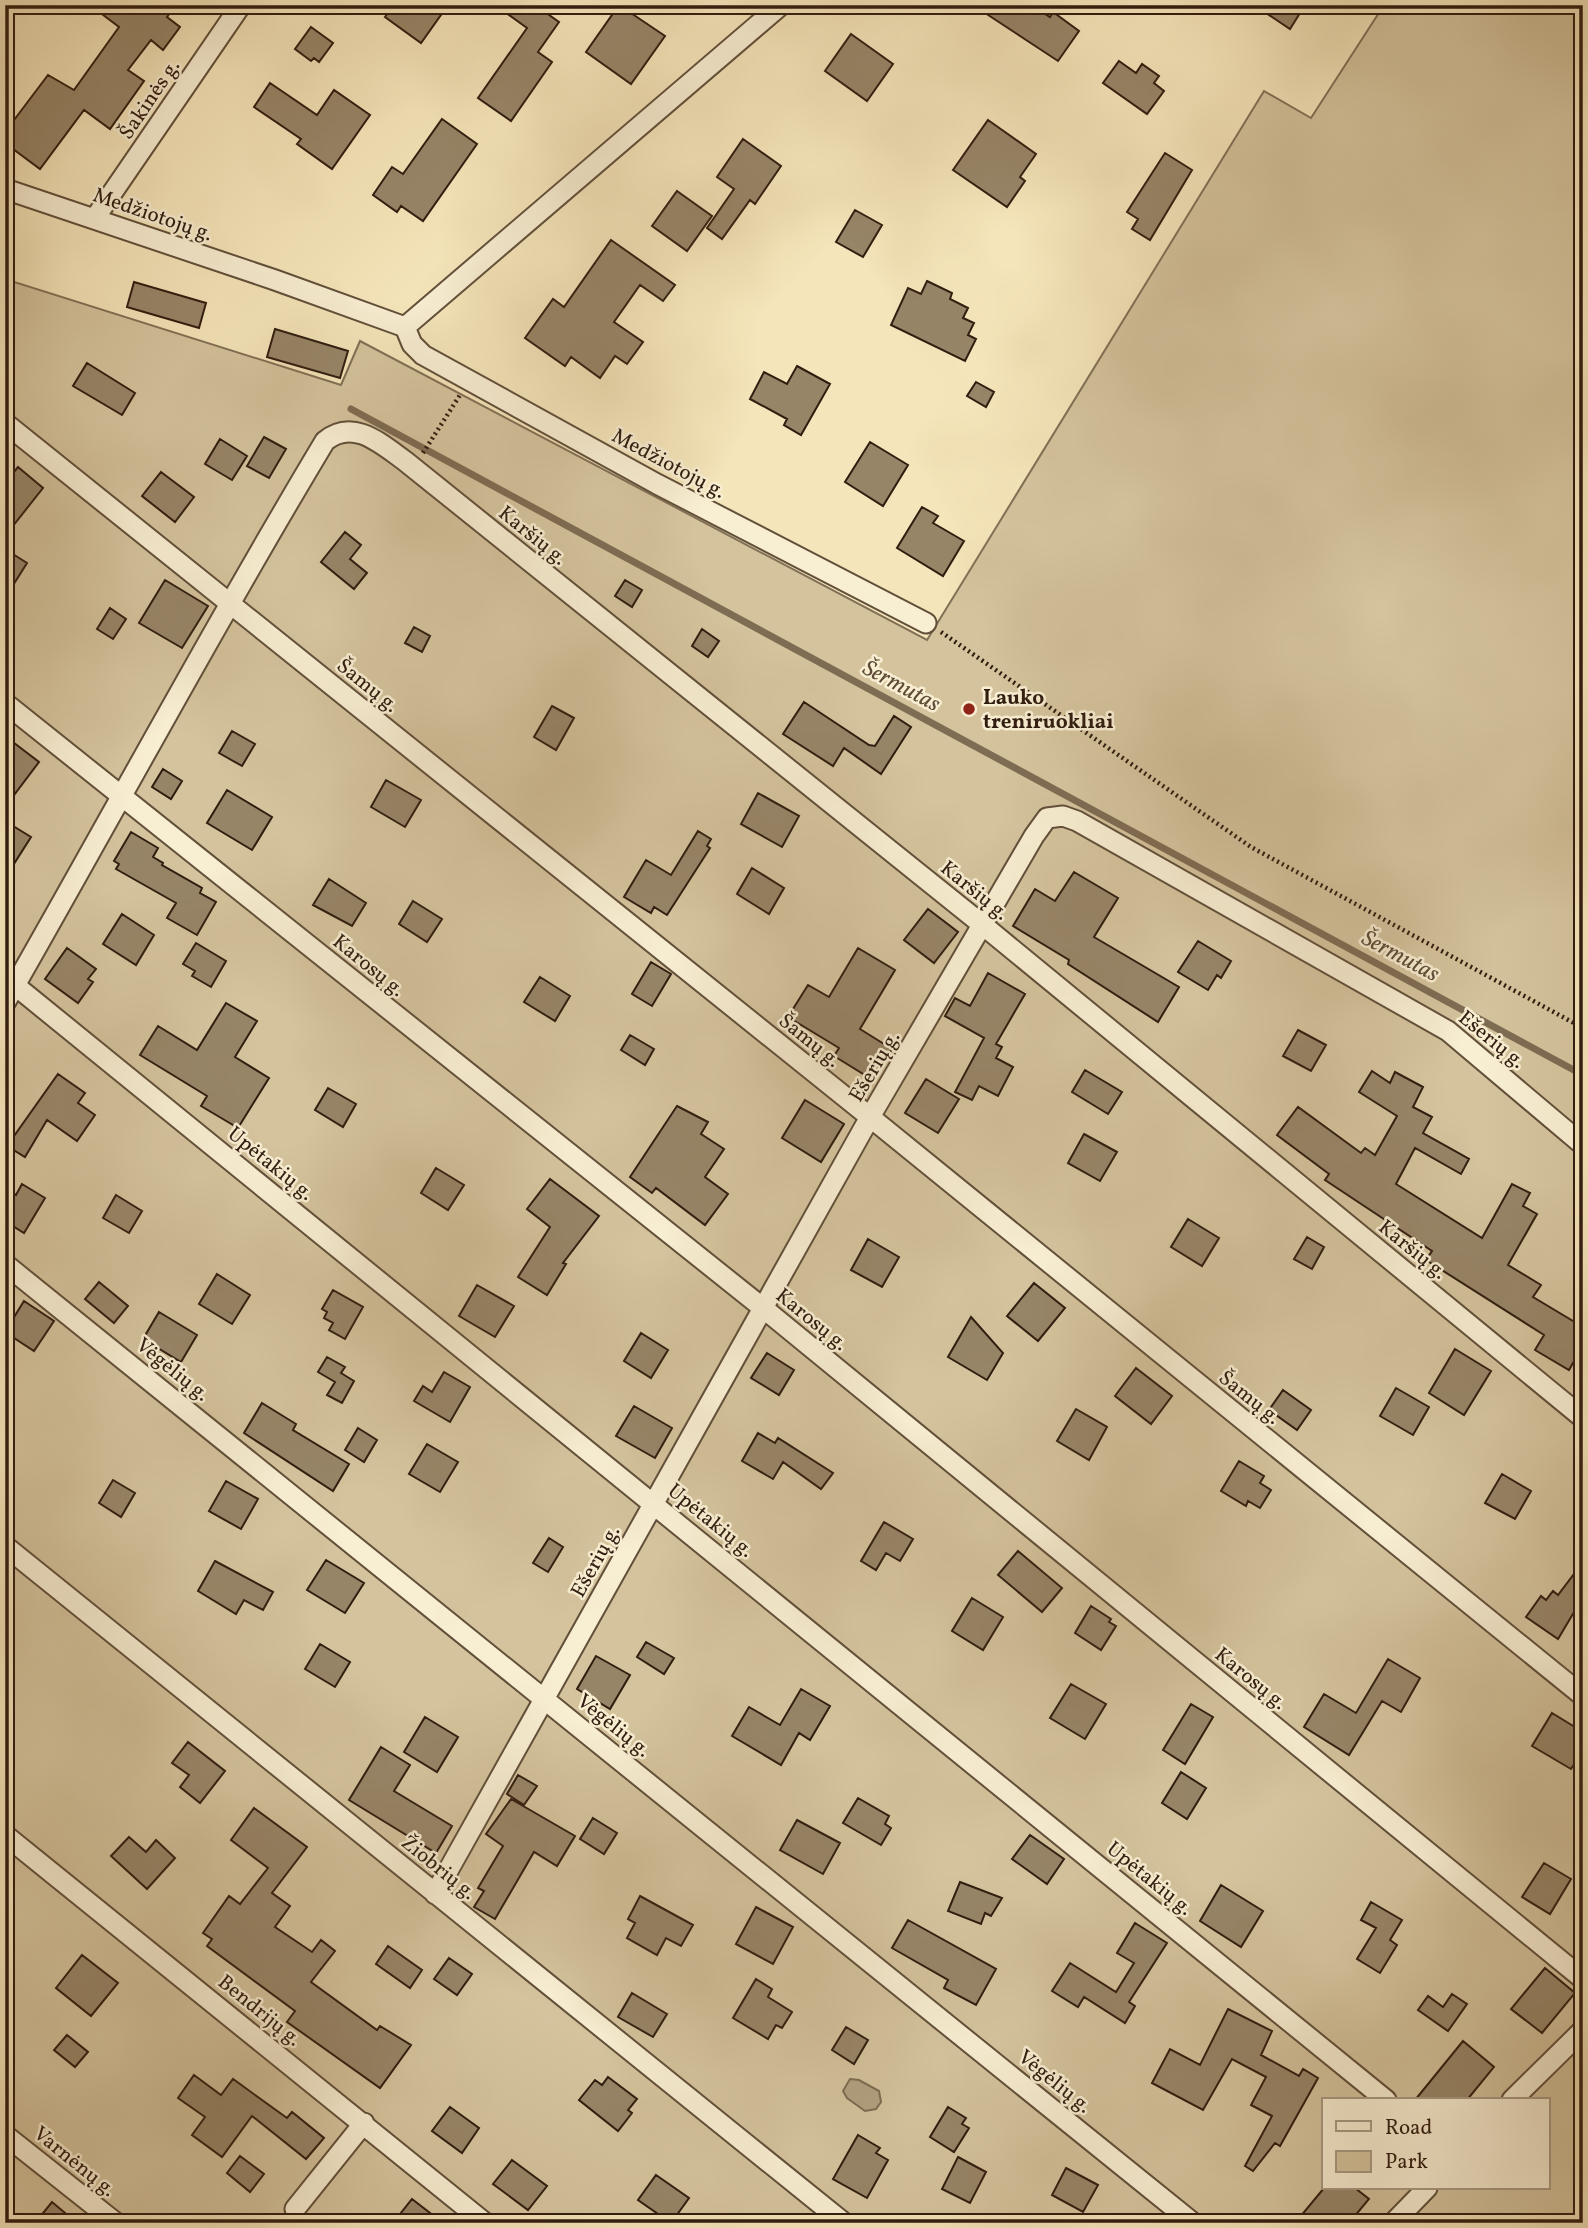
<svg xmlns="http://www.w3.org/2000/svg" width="1588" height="2228" font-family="Vollkorn,serif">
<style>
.green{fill:#d4c39d;stroke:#827056;stroke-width:2;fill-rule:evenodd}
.water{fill:#b2a180;stroke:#7e6c53;stroke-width:2}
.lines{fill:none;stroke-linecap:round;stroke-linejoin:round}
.stream{stroke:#7e6c53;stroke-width:7}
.building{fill:#978568;stroke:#311d10;stroke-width:2}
.minor-casing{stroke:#624f3a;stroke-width:23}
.path{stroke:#311d10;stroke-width:4.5;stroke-dasharray:2 3.5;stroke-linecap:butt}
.minor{stroke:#f8eed2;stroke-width:19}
.poi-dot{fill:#8f2418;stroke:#f8eed2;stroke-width:2.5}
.labels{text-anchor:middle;stroke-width:5;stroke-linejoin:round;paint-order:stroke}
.street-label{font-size:21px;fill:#311d10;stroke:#f8eed2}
.poi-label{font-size:21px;font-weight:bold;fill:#311d10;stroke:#f8eed2;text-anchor:start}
.water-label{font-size:23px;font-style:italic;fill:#5e4b37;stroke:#f8eed2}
</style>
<rect width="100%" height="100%" fill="#f5e5ba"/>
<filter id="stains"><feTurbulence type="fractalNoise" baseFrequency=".00286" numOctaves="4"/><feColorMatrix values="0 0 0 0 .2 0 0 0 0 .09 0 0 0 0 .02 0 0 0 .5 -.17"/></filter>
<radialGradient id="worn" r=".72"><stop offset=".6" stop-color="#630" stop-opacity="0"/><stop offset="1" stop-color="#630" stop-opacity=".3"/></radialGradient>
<path class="green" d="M1384,5H1583V2223H5V279L341,385L360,341L927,640L1264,91L1311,118ZM1324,2100H1548V2188H1324Z"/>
<path class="water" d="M850,2079L859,2080L879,2091L881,2102L876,2109L865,2111L847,2098L843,2091Z"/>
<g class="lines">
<path class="stream" d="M351,409L1583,1075"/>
</g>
<path class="building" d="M90,5H176L167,17L180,27L163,50L151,40L128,70L144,81L110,129L84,110L40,169L5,143V132L48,75L74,90L119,27Z
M394,5H448L421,43L385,17Z
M495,5H535L559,22L538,52L552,62L511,121L478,98L527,28Z
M619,5L665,36L631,84L586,52Z
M973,5H1031L1050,17L1053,12L1079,31L1058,61Z
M1254,5H1305L1290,29Z
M311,27L333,43L319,62L314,58L311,61L295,49Z
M851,34L893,64L867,101L825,71Z
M1119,61L1136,73L1142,64L1159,76L1154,83L1164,91L1147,114L1103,83Z
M270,83L317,115L334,90L370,115L332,169L297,144L301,139L254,107Z
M442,119L477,144L423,221L401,206L397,212L373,195L392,167L403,174Z
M988,120L1036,154L1020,177L1025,181L1007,207L953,170Z
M743,139L781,166L755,204L750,200L722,239L707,228L734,189L717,177Z
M1165,153L1192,170L1150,240L1132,229L1138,219L1127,212Z
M677,191L712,216L687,251L652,226Z
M855,210L882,225L863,257L836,242Z
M611,240L675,285L663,301L640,285L614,322L643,342L627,364L615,356L600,378L571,357L565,366L525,338L553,299L564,307Z
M927,281L952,293L950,299L968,308L963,318L974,323L968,335L976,339L965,361L891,325L908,288L921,294Z
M134,282L206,303L199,328L127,307Z
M275,329L348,351L340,378L267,357Z
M87,363L135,393L122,415L73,386Z
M797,366L830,384L801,435L784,425L787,419L750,399L764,372L787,384Z
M976,382L994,392L986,407L967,396Z
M264,437L286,449L269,478L247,466Z
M220,439L247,456L232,480L205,464Z
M870,442L908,465L883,506L845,482Z
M18,467L43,488L5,536V483Z
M161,472L194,497L175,522L142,496Z
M922,507L938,516L933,523L964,541L943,576L897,548Z
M345,532L361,545L350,559L367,573L354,589L321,562Z
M5,549L27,563L5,598Z
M165,580L208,606L182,648L139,623Z
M625,580L642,590L632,607L615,596Z
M110,608L126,619L113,639L97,629Z
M414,627L430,636L422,652L405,643Z
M702,629L719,641L708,657L692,646Z
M804,702L869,745L875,746L894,716L911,727L881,774L844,748L833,766L783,734Z
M552,706L574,718L556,750L534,737Z
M232,731L255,744L242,766L219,753Z
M5,736L39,762L5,807Z
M163,769L182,781L171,799L152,787Z
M386,780L421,800L405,827L371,807Z
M227,790L272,817L252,850L207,823Z
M758,793L799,816L782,847L741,824Z
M5,821L31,837L5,878Z
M698,831L711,839L707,846L710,848L667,915L654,907L651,913L624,897L646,860L671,875Z
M131,832L158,848L153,857L163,863L162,865L202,888L200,893L216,902L197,935L167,918L176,903L116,869L119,864L114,861Z
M752,868L784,888L769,914L737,894Z
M1074,872L1118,898L1094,937L1179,987L1158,1022L1068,964L1069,960L1013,926L1035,889L1055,901Z
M329,879L366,903L352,926L313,905Z
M413,901L442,919L427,942L399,924Z
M928,909L958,932L934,963L904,940Z
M122,914L154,935L136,965L103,944Z
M1198,941L1231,961L1221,978L1217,975L1208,990L1178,972Z
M196,943L226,961L211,987L192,976L195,971L183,964Z
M67,948L96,969L88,979L93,982L78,1003L45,979Z
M858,948L895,970L860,1029L892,1049L873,1080L834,1056L839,1048L788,1017L808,985L829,997Z
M651,962L671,974L652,1006L632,994Z
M988,973L1025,994L996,1044L1002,1047L996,1058L1013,1067L998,1096L979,1086L972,1100L955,1092L984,1038L945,1016L955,998L970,1006Z
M540,977L570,996L555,1021L524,1002Z
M226,1003L257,1021L235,1057L269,1078L238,1128L201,1106L207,1096L140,1055L158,1026L197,1050Z
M1298,1030L1326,1045L1311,1071L1283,1056Z
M630,1035L654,1049L645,1065L621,1050Z
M1085,1070L1122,1092L1108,1114L1072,1092Z
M1372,1071L1390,1083L1395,1072L1423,1087L1413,1107L1432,1117L1423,1133L1469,1159L1461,1174L1415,1148L1396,1184L1482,1238L1512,1184L1530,1193L1523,1206L1537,1214L1508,1265L1541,1285L1533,1297L1583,1327V1369L1573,1363L1569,1370L1535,1350L1544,1335L1426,1260L1432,1251L1325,1180L1329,1174L1277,1135L1298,1107L1361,1153L1365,1148L1375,1155L1397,1116L1359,1092Z
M58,1074L85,1093L78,1103L95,1115L77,1141L47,1120L25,1157L7,1146Z
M926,1079L959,1099L938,1133L905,1113Z
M328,1088L356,1104L343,1127L315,1110Z
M805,1100L844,1124L821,1162L782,1138Z
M677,1106L708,1122L701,1134L724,1149L705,1177L728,1194L705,1225L656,1188L652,1193L630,1177Z
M1084,1134L1117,1152L1100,1181L1068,1163Z
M436,1168L464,1185L448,1210L421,1193Z
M550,1179L599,1216L563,1263L566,1264L547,1295L518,1277L550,1227L527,1209Z
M22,1184L45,1198L24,1233L5,1221V1188L16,1195Z
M116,1195L142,1211L129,1233L103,1218Z
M1188,1219L1219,1238L1202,1266L1171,1247Z
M1307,1237L1324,1247L1312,1269L1294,1259Z
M868,1239L899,1257L882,1287L851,1270Z
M217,1274L250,1295L232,1324L199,1304Z
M99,1282L128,1306L114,1323L85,1299Z
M1034,1283L1065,1308L1038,1341L1007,1316Z
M477,1285L514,1306L495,1337L459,1316Z
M333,1290L363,1307L345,1339L329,1330L333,1323L324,1318L327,1312L322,1309Z
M24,1301L54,1321L34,1351L5,1332Z
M159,1312L197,1335L181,1362L143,1339Z
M971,1317L1003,1353L987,1380L948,1357Z
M641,1333L668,1350L651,1378L624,1361Z
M1455,1349L1491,1371L1464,1415L1429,1393Z
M767,1353L794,1370L779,1395L751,1378Z
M327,1357L345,1367L341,1373L354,1381L342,1403L327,1395L335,1382L318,1372Z
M1136,1368L1172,1396L1151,1424L1115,1396Z
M444,1372L470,1387L450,1422L414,1401L423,1386L432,1392Z
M1396,1388L1429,1407L1413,1435L1380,1416Z
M1283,1390L1311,1410L1297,1430L1269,1410Z
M262,1403L296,1424L293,1430L349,1464L333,1491L244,1433Z
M634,1406L672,1428L655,1458L616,1436Z
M1076,1409L1107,1427L1089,1460L1057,1441Z
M358,1428L377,1440L364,1462L345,1450Z
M758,1433L775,1443L778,1438L833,1473L821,1489L783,1462L773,1479L742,1461Z
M427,1444L458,1462L440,1492L409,1474Z
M1239,1461L1264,1476L1260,1483L1271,1490L1260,1508L1248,1501L1246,1506L1221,1491Z
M1502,1474L1531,1491L1515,1519L1485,1503Z
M113,1480L135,1493L121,1517L99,1503Z
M226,1481L258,1499L241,1529L209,1511Z
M884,1522L913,1539L900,1561L886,1553L876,1570L861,1561Z
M549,1538L563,1547L548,1572L533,1563Z
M1018,1551L1062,1588L1042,1612L998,1575Z
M326,1560L364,1583L345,1613L307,1590Z
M215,1561L273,1592L263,1610L244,1600L236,1614L198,1591Z
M1583,1562V1597L1558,1639L1526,1617L1541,1596L1546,1600L1553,1591L1558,1595Z
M972,1598L1003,1617L983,1650L952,1631Z
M1091,1606L1111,1619L1109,1622L1116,1626L1101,1650L1075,1633Z
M646,1642L674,1658L664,1674L637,1657Z
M320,1644L350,1662L335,1687L305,1669Z
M596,1656L630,1675L610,1709L577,1689Z
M1388,1659L1420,1678L1401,1712L1382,1701L1349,1755L1304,1727L1324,1694L1356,1713Z
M1071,1684L1106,1704L1085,1739L1050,1718Z
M801,1689L830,1706L810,1740L799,1733L781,1765L732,1736L749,1707L780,1725Z
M1191,1704L1213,1717L1185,1764L1163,1750Z
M1552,1713L1583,1732V1750L1571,1769L1532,1746Z
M425,1717L458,1737L437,1772L404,1752Z
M188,1742L225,1771L200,1803L180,1787L189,1775L172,1763Z
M381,1747L410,1765L394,1791L452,1826L436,1853L349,1800Z
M1181,1772L1206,1788L1187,1819L1162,1803Z
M518,1775L537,1786L524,1805L507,1794Z
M858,1798L889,1816L885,1824L891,1828L881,1845L843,1823Z
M511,1799L575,1836L557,1866L534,1852L495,1919L474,1907L484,1891L478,1888L503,1846L486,1834Z
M254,1808L307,1847L272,1893L290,1906L275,1927L312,1952L321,1940L335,1951L311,1982L377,2030L380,2026L411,2045L380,2088L287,2022L295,2011L207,1946L212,1939L203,1933L229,1896L240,1904L268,1868L231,1840Z
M593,1818L617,1833L604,1854L580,1839Z
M797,1820L840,1843L823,1874L780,1850Z
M1030,1835L1064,1859L1047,1884L1012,1859Z
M129,1837L146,1852L156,1840L175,1858L147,1889L111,1856Z
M1544,1863L1571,1879L1550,1914L1522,1897Z
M960,1882L1002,1898L991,1916L985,1913L981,1924L948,1911Z
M1221,1885L1263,1911L1241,1947L1200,1921Z
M640,1896L693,1925L681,1946L666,1938L657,1955L627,1938L635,1923L628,1919Z
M1371,1902L1402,1920L1390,1940L1397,1945L1380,1973L1357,1959L1376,1928L1361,1920Z
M756,1907L793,1927L773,1964L736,1944Z
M908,1920L996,1969L976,2005L944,1988L948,1980L892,1948Z
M1135,1923L1167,1943L1129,2002L1135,2006L1125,2023L1084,1997L1078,2007L1052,1991L1070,1963L1116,1992L1134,1963L1117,1953Z
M388,1946L422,1970L410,1988L376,1964Z
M82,1955L118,1983L91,2016L56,1988Z
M449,1958L472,1974L457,1995L434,1979Z
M1545,1968L1575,1993L1542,2033L1511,2009Z
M756,1979L772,1989L768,1997L792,2012L782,2028L776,2025L768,2039L733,2018Z
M632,1993L667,2014L653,2037L618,2017Z
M1452,1994L1467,2004L1448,2031L1418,2010L1428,1996L1443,2007Z
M1228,2009L1272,2031L1261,2055L1299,2076L1303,2069L1318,2078L1280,2146L1275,2143L1253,2171L1245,2166L1272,2116L1251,2105L1266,2077L1232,2059L1203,2110L1152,2083L1170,2049L1200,2065Z
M846,2027L868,2040L854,2064L832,2050Z
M67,2035L88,2052L75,2067L54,2050Z
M1463,2041L1494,2067L1467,2100H1415Z
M194,2075L221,2095L233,2079L287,2118L292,2112L324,2138L306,2159L252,2116L222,2157L192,2135L205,2117L178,2098Z
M608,2077L637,2099L628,2110L632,2113L618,2131L579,2100L595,2080L602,2085Z
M450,2107L479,2128L462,2153L432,2131Z
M948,2107L966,2118L962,2124L969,2128L954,2152L930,2137Z
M858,2135L880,2148L876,2153L888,2160L867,2198L833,2179Z
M240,2156L264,2174L250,2192L227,2173Z
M958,2157L986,2172L970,2203L942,2189Z
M512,2160L547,2186L528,2210L493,2184Z
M1066,2168L1098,2185L1083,2212L1052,2195Z
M656,2175L689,2198L671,2223L638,2200Z
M1324,2188H1355L1369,2199L1349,2223H1295Z
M412,2199L443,2223H393Z
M52,2202L77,2223H35Z"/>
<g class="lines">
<defs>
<path id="minor" d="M5,189L275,280L405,327L412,344L423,355L657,484L926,623
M95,218L241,5
M405,327L781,5
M5,423L870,1117L1583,1696
M5,703L763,1308L1583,1979
M6,978L1386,2100
M5,1003C112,816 214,626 325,441C353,418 380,443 405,461L984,926L1583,1418
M5,1264L1193,2223
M5,1546L844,2223
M5,1835L485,2223
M435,1894L870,1117L1034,836L1047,818L1063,816L1077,821L1448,1031L1583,1145
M1512,2100L1583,2030
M5,2135L116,2223
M295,2209L364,2123
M1393,2223L1427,2188"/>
</defs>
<use href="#minor" class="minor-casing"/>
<path class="path" d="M423,453L460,395
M941,632L1251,847L1583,1028"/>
<use href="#minor" class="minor"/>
</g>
<circle class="poi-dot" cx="969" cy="709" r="7"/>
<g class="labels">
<g class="street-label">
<text transform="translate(149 99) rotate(-56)" y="7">Šakinės g.</text>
<text transform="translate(153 214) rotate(19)" y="7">Medžiotojų g.</text>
<text transform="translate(669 463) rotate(28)" y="7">Medžiotojų g.</text>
<text transform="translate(533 535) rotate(39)" y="7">Karšių g.</text>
<text transform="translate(368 685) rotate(39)" y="7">Šamų g.</text>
<text transform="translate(975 890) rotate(39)" y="7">Karšių g.</text>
<text transform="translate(369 965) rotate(39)" y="7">Karosų g.</text>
<text transform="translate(1492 1039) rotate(39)" y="7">Ešerių g.</text>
<text transform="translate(810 1040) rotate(39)" y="7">Šamų g.</text>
<text transform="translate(874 1066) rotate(-59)" y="7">Ešerių g.</text>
<text transform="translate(271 1163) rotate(39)" y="7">Upėtakių g.</text>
<text transform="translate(1413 1249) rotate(39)" y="7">Karšių g.</text>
<text transform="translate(812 1319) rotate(39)" y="7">Karosų g.</text>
<text transform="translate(173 1369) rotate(39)" y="7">Vėgėlių g.</text>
<text transform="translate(1250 1397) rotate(39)" y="7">Šamų g.</text>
<text transform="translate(711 1520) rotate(39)" y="7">Upėtakių g.</text>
<text transform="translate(595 1561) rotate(-61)" y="7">Ešerių g.</text>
<text transform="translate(1251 1678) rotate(39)" y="7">Karosų g.</text>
<text transform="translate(614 1725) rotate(39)" y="7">Vėgėlių g.</text>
<text transform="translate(439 1867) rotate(39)" y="7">Žiobrių g.</text>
<text transform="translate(1150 1878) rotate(39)" y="7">Upėtakių g.</text>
<text transform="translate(260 2010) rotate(39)" y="7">Bendrijų g.</text>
<text transform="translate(1055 2081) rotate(39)" y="7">Vėgėlių g.</text>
<text transform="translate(75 2161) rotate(39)" y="7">Varnėnų g.</text>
</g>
<g class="poi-label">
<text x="983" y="704">Lauko<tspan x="983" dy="24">treniruokliai</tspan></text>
</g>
<g class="water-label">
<text transform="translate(902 685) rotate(28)" y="8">Šermutas</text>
<text transform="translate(1401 955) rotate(28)" y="8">Šermutas</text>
</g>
</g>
<rect width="1588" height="2228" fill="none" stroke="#f5e5ba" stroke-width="28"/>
<rect x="7" y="7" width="1574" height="2214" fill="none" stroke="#311d10" stroke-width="3.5"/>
<rect x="14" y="14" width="1560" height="2200" fill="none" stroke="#311d10" stroke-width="2"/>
<rect x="1322" y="2098" width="228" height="91" fill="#f8eed2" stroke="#a89a84" stroke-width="2"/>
<rect x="1336" y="2121" width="35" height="10" fill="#f8eed2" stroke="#a89a84" stroke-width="2"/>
<text x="1385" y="2134" font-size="21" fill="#311d10">Road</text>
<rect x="1336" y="2151" width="35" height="21" fill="#d4c39d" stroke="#a89a84" stroke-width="2"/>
<text x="1385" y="2168" font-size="21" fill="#311d10">Park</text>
<rect width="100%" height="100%" filter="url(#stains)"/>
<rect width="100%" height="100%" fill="url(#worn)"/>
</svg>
